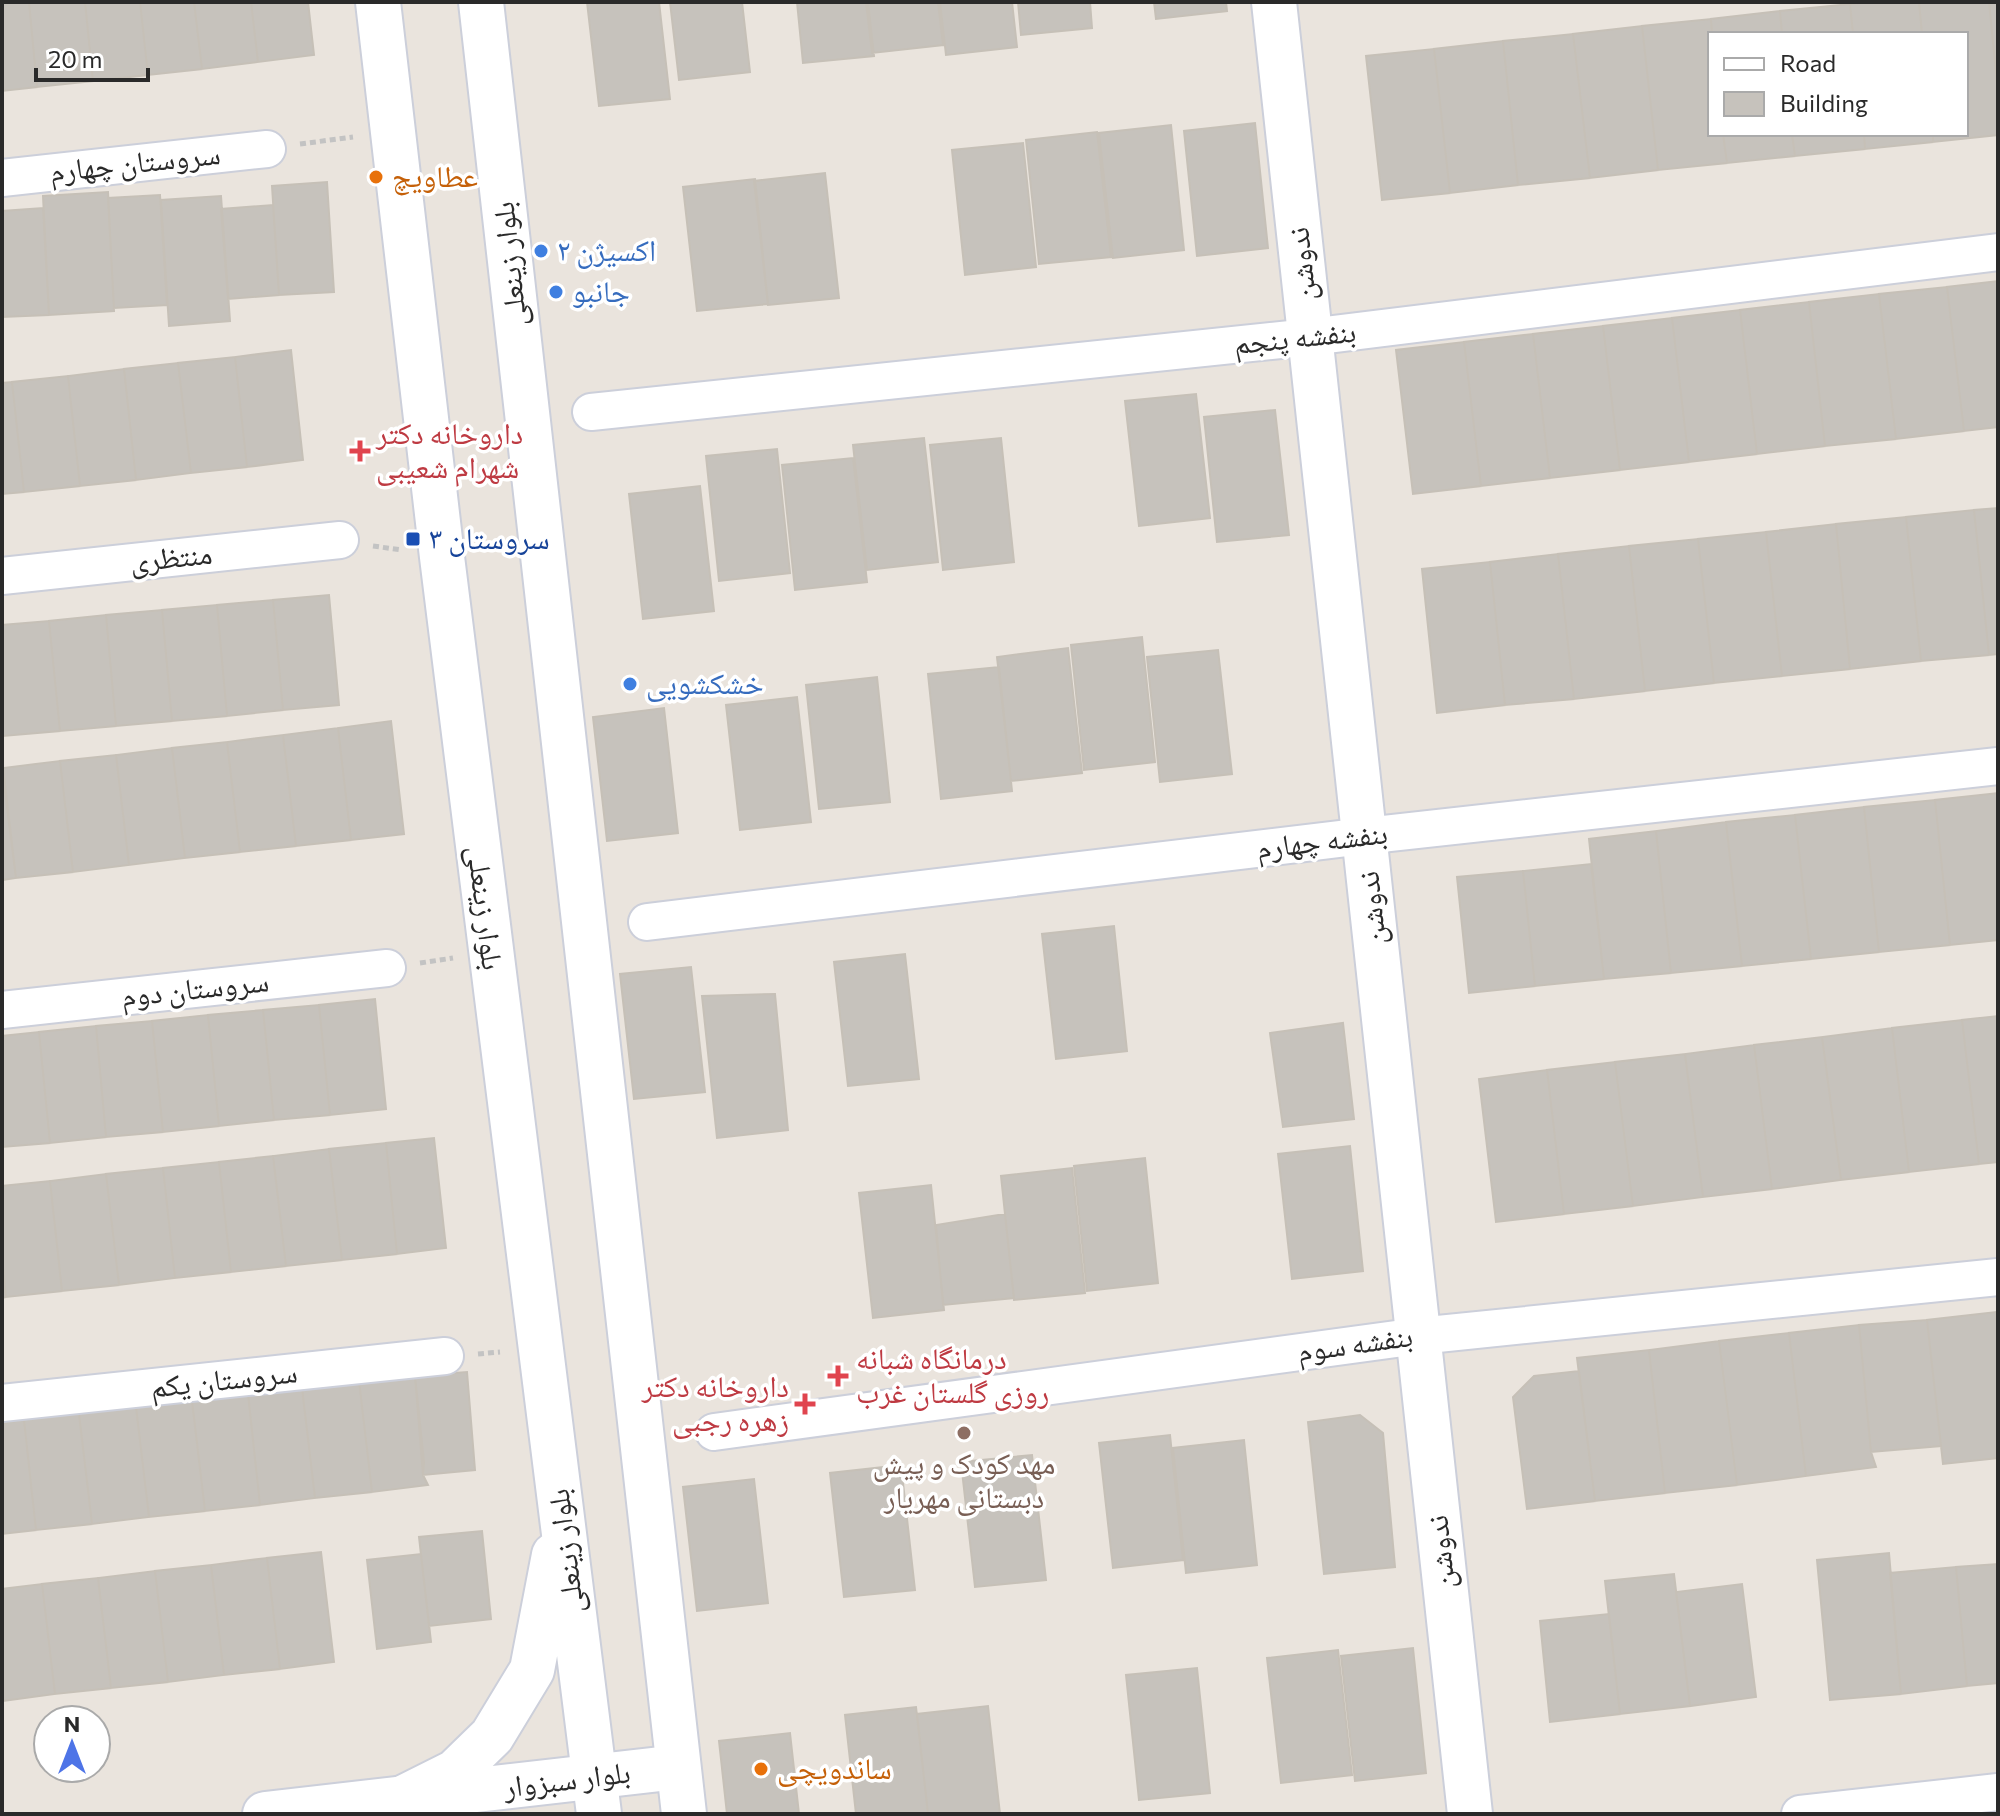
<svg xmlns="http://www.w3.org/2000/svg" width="2000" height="1816" font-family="Commissioner,'Noto Naskh Arabic',sans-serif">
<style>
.building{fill:#c6c2bc;stroke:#c6c0b7;stroke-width:2}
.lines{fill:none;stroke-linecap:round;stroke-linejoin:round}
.minor-casing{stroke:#cccfda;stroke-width:40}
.tertiary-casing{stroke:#cccfda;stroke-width:48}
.secondary-casing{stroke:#cccfda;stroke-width:48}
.path{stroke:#c3c3c3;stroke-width:5;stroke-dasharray:6 4;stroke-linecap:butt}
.minor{stroke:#fff;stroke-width:36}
.tertiary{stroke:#fff;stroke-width:44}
.secondary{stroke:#fff;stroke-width:44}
.food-dot{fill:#e8710a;stroke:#fff;stroke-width:3}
.shop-dot{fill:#3f7fe0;stroke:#fff;stroke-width:3}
.health-dot{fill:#e0444e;stroke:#fff;stroke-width:3}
.transit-dot{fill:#1a4fb4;stroke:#fff;stroke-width:3}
.education-dot{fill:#8d6e63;stroke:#fff;stroke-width:3}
.labels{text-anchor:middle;stroke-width:7;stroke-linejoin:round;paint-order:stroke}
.street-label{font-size:30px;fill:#2a2a2a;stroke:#fff}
.food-label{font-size:30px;fill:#c56008;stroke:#fff;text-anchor:start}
.shop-label{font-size:30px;fill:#366cbe;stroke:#fff;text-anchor:start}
.health-label{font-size:30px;fill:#be3a42;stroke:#fff;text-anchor:start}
.transit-label{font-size:30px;fill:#164399;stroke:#fff;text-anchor:start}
.education-label{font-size:30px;fill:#785e54;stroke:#fff}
</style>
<rect width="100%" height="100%" fill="#eae4dd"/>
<path class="building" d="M2,2H29L37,87L2,91Z
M29,2H85L93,81L37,87Z
M85,2H140L148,75L93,81Z
M140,2H194L202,69L148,75Z
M194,2H251L258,62L202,69Z
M251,2H308L314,55L258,62Z
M587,2H659L670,99L599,106Z
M670,2H742L750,72L679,80Z
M797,2H868L874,56L803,63Z
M866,2H938L943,45L872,53Z
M940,2H1012L1017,47L946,55Z
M1018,2H1090L1092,28L1021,35Z
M1154,2H1226L1227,11L1156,19Z
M1870,2H1919L1922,34H1853L1850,4Z
M1919,2H1989L1998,92V135L1933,142V134H1966V34H1922Z
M1989,2H1998V92Z
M1850,4L1853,34H1782L1780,11Z
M1780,11L1782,34H1712L1711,19Z
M1711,19L1712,34H1710V134H1723L1727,163L1658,170L1642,26Z
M1642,26L1658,170L1590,178L1573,34Z
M1573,34L1590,178L1518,185L1503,41Z
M1503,41L1518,185L1450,193L1434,49Z
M1434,49L1450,193L1382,200L1366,56Z
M1255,123L1268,248L1197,256L1184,131Z
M1171,125L1184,250L1113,258L1099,133Z
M1097,132L1111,257L1039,264L1026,140Z
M1723,134H1792L1795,156L1727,163Z
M1792,134H1864L1865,149L1795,156Z
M1864,134H1933V142L1865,149Z
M1023,143L1036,267L965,275L952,150Z
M825,173L839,298L768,305L754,181Z
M755,179L768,304L697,311L683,187Z
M327,182L334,292L279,295L272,186Z
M108,192L114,311L49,315L43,196Z
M160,195L167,305L114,308L108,198Z
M221,196L230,321L169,326L161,200Z
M273,205L279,295L228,299L221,209Z
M43,208L49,315L2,317V211Z
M1998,281V427L1964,431L1947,287Z
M1947,287L1964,431L1896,439L1879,294Z
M1879,294L1896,439L1825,446L1809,302Z
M1809,302L1825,446L1757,454L1740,310Z
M1740,310L1757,454L1689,462L1672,318Z
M1672,318L1689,462L1620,470L1603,326Z
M1603,326L1620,470L1550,478L1533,334Z
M1533,334L1550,478L1481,486L1464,342Z
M1464,342L1481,486L1413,494L1396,350Z
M291,350L303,460L247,467L235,357Z
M235,357L247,467L191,473L178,363Z
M178,363L191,473L136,480L124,369Z
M124,369L136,480L80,486L68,376Z
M68,376L80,486L24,492L12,382Z
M12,382L24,492L2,494V383Z
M1196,394L1210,518L1139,526L1125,401Z
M1275,410L1289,535L1217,542L1204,417Z
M924,438L938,562L867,570L853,445Z
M1001,438L1014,562L943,570L930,445Z
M777,449L790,573L719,581L706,456Z
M853,458L867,582L795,590L782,465Z
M700,486L714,611L643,619L629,494Z
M1998,508V654L1989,655L1974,510Z
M1974,510L1989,655L1921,661L1906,517Z
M1906,517L1921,661L1850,669L1836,524Z
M1836,524L1850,669L1782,676L1766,532Z
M1766,532L1782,676L1714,683L1698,539Z
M1698,539L1714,683L1645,691L1629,546Z
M1629,546L1645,691L1574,699L1558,554Z
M1558,554L1574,699L1505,705L1490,562Z
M1490,562L1505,705L1437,713L1422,569Z
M329,595L339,705L283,710L273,600Z
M273,600L283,710L227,716L217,605Z
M217,605L227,716L172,721L162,610Z
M162,610L172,721L116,726L106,615Z
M106,615L116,726L60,731L49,621Z
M49,621L60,731L3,736L2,625Z
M1142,637L1155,762L1084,770L1071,645Z
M1068,648L1082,773L1011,781L997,657Z
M1218,650L1232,774L1160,782L1147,657Z
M999,667L1012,791L941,799L928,674Z
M877,677L890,802L819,809L806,685Z
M797,697L811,822L740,830L726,705Z
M664,708L678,833L607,841L593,717Z
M391,721L404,834L351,840L338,728Z
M338,728L351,840L296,846L283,735Z
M283,735L296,846L240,852L227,742Z
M227,742L240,852L185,858L172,748Z
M172,748L185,858L129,865L116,755Z
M116,755L129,865L73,872L60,761Z
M60,761L73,872L16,878L3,768Z
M2,768L16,878L2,880Z
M1998,793V940L1950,945L1935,800Z
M1935,800L1950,945L1879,952L1864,807Z
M1864,807L1879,952L1811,959L1795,815Z
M1795,815L1811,959L1742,966L1726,822Z
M1726,822L1742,966L1671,973L1656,831Z
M1656,831L1671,973L1604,979L1589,839Z
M1591,864L1604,979L1535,986L1523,871Z
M1523,871L1535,986L1469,993L1457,877Z
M1114,926L1127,1051L1056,1059L1042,934Z
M905,954L919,1079L848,1086L834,962Z
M691,967L705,1092L634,1099L620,974Z
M775,994L788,1130L717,1138L702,996Z
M375,999L386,1109L330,1115L319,1005Z
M319,1005L330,1115L274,1120L263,1010Z
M263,1010L274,1120L219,1126L208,1015Z
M208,1015L219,1126L163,1132L152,1021Z
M1998,1016V1162L1979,1164L1962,1020Z
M1962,1020L1979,1164L1909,1172L1892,1028Z
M152,1021L163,1132L106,1137L96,1026Z
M1343,1023L1354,1119L1283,1127L1270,1033Z
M96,1026L106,1137L50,1143L39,1032Z
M1892,1028L1909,1172L1841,1180L1822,1037Z
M39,1032L50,1143L2,1147V1036Z
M1822,1037L1841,1180L1772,1189L1754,1045Z
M1754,1045L1772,1189L1703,1197L1685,1054Z
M1685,1054L1703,1197L1633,1206L1615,1062Z
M1615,1062L1633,1206L1564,1214L1547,1070Z
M1547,1070L1564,1214L1496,1222L1479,1079Z
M434,1138L446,1248L397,1254L386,1143Z
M386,1143L397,1254L342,1260L329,1149Z
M1350,1146L1363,1271L1292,1279L1278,1154Z
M329,1149L342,1260L286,1266L273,1156Z
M273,1156L286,1266L231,1272L219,1162Z
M1145,1158L1158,1283L1087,1291L1074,1166Z
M219,1162L231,1272L175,1278L163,1168Z
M163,1168L175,1278L119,1285L106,1174Z
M1072,1168L1085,1293L1014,1300L1001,1176Z
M106,1174L119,1285L62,1291L50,1181Z
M50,1181L62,1291L6,1297L2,1259V1186Z
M931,1185L944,1310L873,1318L859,1193Z
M1005,1214L1014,1298L943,1305L936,1225Z
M2,1259L6,1297L2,1298Z
M1996,1312L1998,1330V1458L1943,1464L1927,1320Z
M1927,1320L1941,1446L1871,1452L1859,1325Z
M1859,1325L1871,1452L1876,1467L1806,1476L1789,1333Z
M1789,1333L1806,1476L1737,1485L1719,1341Z
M1719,1341L1737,1485L1665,1493L1649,1350Z
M1649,1350L1665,1493L1595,1501L1577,1358Z
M1579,1371L1595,1501L1527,1509L1513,1397L1534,1376Z
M467,1372L475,1470L423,1475L415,1376Z
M415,1376L424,1462L423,1475L428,1485L372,1492L359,1381Z
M359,1381L372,1492L315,1498L302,1388Z
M302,1388L315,1498L260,1505L248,1394Z
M248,1394L260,1505L205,1511L192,1401Z
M192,1401L205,1511L149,1517L136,1407Z
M136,1407L149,1517L92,1524L79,1414Z
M79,1414L92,1524L36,1530L24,1420Z
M1360,1415L1383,1433L1395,1567L1324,1574L1308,1422Z
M24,1420L36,1530L2,1534V1423Z
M1170,1435L1183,1560L1113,1568L1099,1443Z
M1244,1440L1257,1565L1186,1573L1173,1448Z
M1032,1455L1046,1580L975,1587L961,1462Z
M901,1465L915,1590L844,1597L830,1473Z
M754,1479L768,1603L697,1611L683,1487Z
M482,1531L491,1619L429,1626L419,1537Z
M321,1552L334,1662L280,1669L267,1558Z
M1889,1553L1901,1694L1830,1700L1817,1560Z
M421,1554L431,1642L377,1649L367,1560Z
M267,1558L280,1669L224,1675L211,1565Z
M1998,1564V1683L1967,1686L1956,1567Z
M211,1565L224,1675L168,1682L155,1571Z
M1956,1567L1967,1686L1901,1694L1890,1573Z
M155,1571L168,1682L111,1688L98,1578Z
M1674,1574L1690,1706L1620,1714L1605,1581Z
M98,1578L111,1688L55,1694L42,1584Z
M42,1584L55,1694L2,1701V1589Z
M1742,1584L1756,1697L1690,1706L1676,1592Z
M1609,1614L1620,1714L1550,1722L1540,1621Z
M1413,1648L1426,1773L1355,1781L1341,1656Z
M1338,1650L1352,1775L1281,1783L1267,1658Z
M1197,1668L1210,1793L1139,1800L1126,1675Z
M988,1706L1000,1814H928L917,1714Z
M916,1707L928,1814H856L845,1715Z
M790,1733L799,1814H727L719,1741Z"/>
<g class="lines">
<defs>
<path id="minor" d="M2,178L267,149
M591,412L1310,337L1998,252
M2,576L340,540
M647,922L1364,836L1998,766
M2,1010L387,968
M2,1403L445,1356
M714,1432L1418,1336L1998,1277
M1800,1814L1998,1792"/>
<path id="tertiary" d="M1274,2L1470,1814
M265,1814L678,1767"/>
<path id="secondary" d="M378,2L442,557L599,1814
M481,2L684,1814
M401,1799L455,1772L492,1736L532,1670L554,1555"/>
</defs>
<use href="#minor" class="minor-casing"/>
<use href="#tertiary" class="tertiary-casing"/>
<use href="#secondary" class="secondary-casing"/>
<path class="path" d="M300,144L353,137
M373,546L402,550
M420,963L453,958
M478,1354L500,1352"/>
<use href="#minor" class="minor"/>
<use href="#tertiary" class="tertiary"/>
<use href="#secondary" class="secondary"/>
</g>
<g class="food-dot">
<circle cx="376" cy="177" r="8"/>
<circle cx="761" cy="1769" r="8"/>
</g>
<g class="shop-dot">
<circle cx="541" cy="251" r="8"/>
<circle cx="556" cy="292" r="8"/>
<circle cx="630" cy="684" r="8"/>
</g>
<g class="health-dot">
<path d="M356 439h8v8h8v8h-8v8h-8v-8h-8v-8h8z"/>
<path d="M834 1364h8v8h8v8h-8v8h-8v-8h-8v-8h8z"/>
<path d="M801 1392h8v8h8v8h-8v8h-8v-8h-8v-8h8z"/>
</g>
<rect class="transit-dot" x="405" y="531" width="16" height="16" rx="4"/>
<circle class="education-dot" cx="964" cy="1433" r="8"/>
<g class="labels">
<g class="street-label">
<text transform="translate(135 163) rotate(-6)" y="10">سروستان چهارم</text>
<text transform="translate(510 264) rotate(-96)" y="10">بلوار زینعلی</text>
<text transform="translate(1302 264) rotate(-96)" y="10">ندوشن</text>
<text transform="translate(1295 338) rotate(-6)" y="10">بنفشه پنجم</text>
<text transform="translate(171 558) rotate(-6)" y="10">منتظری</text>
<text transform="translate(1322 841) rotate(-7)" y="10">بنفشه چهارم</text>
<text transform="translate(485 908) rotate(83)" y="10">بلوار زینعلی</text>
<text transform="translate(1372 908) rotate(-96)" y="10">ندوشن</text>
<text transform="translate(195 989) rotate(-6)" y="10">سروستان دوم</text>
<text transform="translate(1355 1344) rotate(-8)" y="10">بنفشه سوم</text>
<text transform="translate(224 1380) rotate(-6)" y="10">سروستان یکم</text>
<text transform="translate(566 1551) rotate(-97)" y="10">بلوار زینعلی</text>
<text transform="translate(1441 1552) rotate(-96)" y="10">ندوشن</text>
<text transform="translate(567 1780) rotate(-7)" y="10">بلوار سبزوار</text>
</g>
<g class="food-label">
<text x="392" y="187">عطاویچ</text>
<text x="777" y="1779">ساندویچی</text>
</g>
<g class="shop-label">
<text x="557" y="261">اکسیژن ۲</text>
<text x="572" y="302">جانبو</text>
<text x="646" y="694">خشکشویی</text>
</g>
<g class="health-label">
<text x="376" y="444">داروخانه دکتر<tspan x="376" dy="34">شهرام شعیبی</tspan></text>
<text x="856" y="1369">درمانگاه شبانه<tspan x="856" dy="34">روزی گلستان غرب</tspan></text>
<text x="789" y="1397" text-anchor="end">داروخانه دکتر<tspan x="789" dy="34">زهره رجبی</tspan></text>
</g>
<g class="transit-label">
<text x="429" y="549">سروستان ۳</text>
</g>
<g class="education-label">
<text x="964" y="1474">مهد کودک و پیش<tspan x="964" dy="34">دبستانی مهریار</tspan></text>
</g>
</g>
<rect width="2000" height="1816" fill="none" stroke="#2a2a2a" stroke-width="8"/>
<rect x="1708" y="32" width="260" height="104" fill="#ffffff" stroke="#aaaaaa" stroke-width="2"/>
<rect x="1724" y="58" width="40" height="12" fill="#ffffff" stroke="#aaaaaa" stroke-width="2"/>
<text x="1780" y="72" font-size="24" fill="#2a2a2a">Road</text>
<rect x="1724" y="92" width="40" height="24" fill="#c6c2bc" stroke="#aaaaaa" stroke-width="2"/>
<text x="1780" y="112" font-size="24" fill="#2a2a2a">Building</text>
<g transform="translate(72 1744)"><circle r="38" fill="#ffffff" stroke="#aaaaaa" stroke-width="2"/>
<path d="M0-6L14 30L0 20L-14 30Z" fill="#4e74e7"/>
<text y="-12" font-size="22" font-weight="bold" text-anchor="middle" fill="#2a2a2a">N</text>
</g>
<path d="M36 68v12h112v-12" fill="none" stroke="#2a2a2a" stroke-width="4"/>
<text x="48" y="68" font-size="24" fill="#2a2a2a" stroke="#ffffff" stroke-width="6" paint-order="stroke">20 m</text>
</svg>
